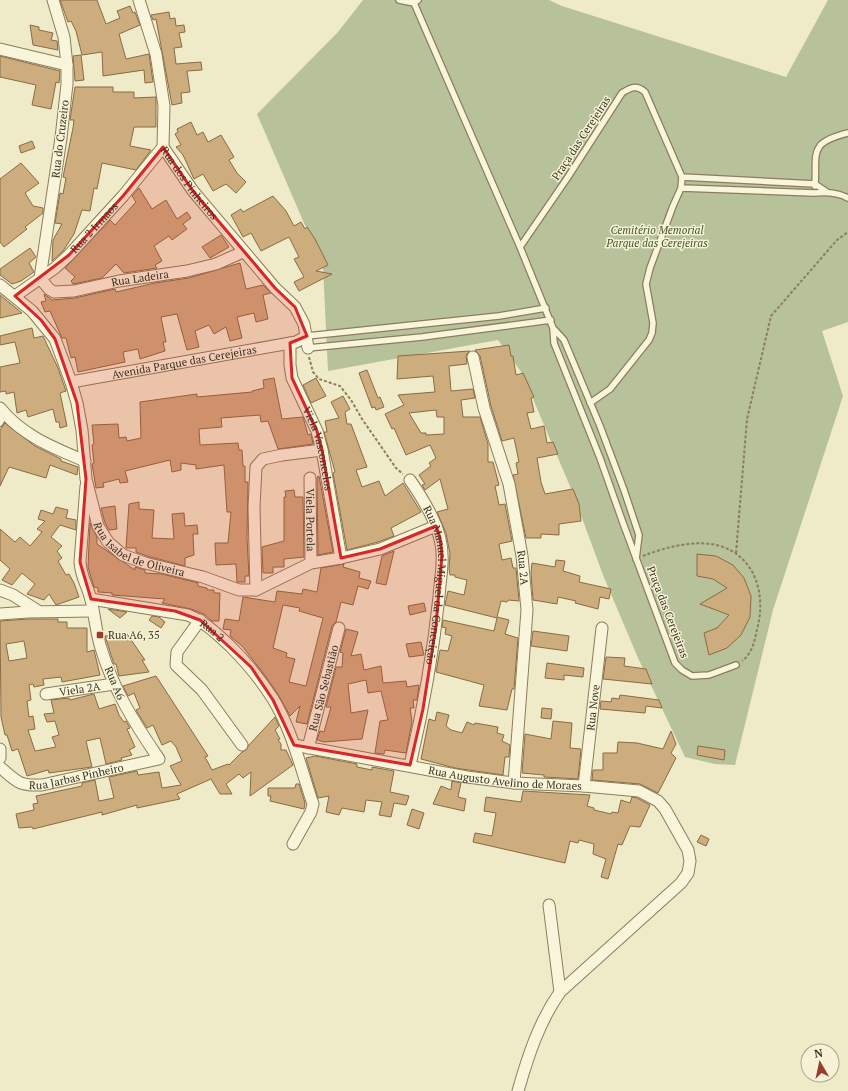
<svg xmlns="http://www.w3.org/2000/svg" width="848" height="1091" font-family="'PT Serif',serif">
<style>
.cemetery{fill:#b7c29a}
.building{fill:#cdac7e;stroke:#8a6b42;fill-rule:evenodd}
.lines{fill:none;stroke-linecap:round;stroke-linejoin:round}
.lane-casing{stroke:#8b7d5d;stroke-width:8}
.street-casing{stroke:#8b7d5d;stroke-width:13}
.path{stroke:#8b7d5d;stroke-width:2;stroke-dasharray:3 2;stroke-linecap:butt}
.lane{stroke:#f9f5db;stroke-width:5.5}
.street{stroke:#f9f5db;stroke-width:11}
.marked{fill:#d62828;fill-opacity:0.2;stroke:#d62828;stroke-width:3;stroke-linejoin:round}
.poi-dot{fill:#9a3e2c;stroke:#f6f2d7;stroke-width:1.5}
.labels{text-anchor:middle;stroke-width:3;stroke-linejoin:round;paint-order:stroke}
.street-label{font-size:11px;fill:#3b3220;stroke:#f6f2d7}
.park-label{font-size:11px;font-style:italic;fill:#435827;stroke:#f6f2d7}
.poi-label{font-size:11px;fill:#3b3220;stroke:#f6f2d7;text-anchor:start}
</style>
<rect width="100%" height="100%" fill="#efeac8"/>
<path class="cemetery" d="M363,0H549L562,6L786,77L828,0H848V322L822,331L843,396L773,610L735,765L715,764L685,757L638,658L603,575L572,491L522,373L498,340L328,371L323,267L257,114L338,32Z"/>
<path class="building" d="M60,0H97L106,24L120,18L117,11L130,6L133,13L135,12L140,25L119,34L126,59L149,54L153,82L145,83L144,70L103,76L102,52L82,55L76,31L71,21L68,22Z
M169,12L170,19L175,18L176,26L184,25L185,32L179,33L182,47L174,48L176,64L201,62L202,70L187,71L190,92L181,93L182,103L172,105L156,19L153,20L151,15Z
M30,25L39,27V30L53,33L51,40L57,41L58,50L33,45Z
M81,55L84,80L75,81L73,56Z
M0,56L60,71L59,83L56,82L51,109L32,105L36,85L0,77Z
M75,87H113V92H134V98L156,97V127H134L130,146L151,150L136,170L102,163L97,189L94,188L90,211L82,210L74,234L63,251L52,261L53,240L62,224L55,223L60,193L63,194L66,178L63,177L73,128L74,120H70Z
M191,122L197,135L203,132L208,142L221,135L234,157L229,160L237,173L246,182L236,193L226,184L213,191L203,174L194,179L183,155L176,147L181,145L175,134L178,132L177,129Z
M32,141L35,148L21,153L19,146Z
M21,163L39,183L25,193L33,206L43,208V213L25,227L27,229L4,247L0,242V179Z
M139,188L152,209L166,200L177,219L187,212L191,218L183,224L187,229L172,240L169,236L154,246L162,261L155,265L157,268L124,273L116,264L102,278L73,284L71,281L75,277L65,268L110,220L115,225L136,202L132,196Z
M273,196L286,211L294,226L301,222L305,229L307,227L315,239L328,265L316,271L332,274L299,291L294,282L304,277L294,259L299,257L289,237L261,251L251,233L243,237L231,215L241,209L243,212Z
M221,235L229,247L210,258L202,247Z
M30,248L36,257L29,263L34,272L21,281L12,284L0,275V269Z
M240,263L246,289L263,285L271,293L263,295L268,319L256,322L254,313L237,317L242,338L230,341L226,327L214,334L209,325L195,331L199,347L187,350L177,314L161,317L166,342H163L165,351L140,359L138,349L123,352L125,362L78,372L75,357L71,358L66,338H62L50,311L45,312L41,302L46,301L44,294L52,300L75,298L115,289L116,292L155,283L189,278Z
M0,295L22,313L0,318Z
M32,328L34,338L43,336L58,368L66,391L60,393L67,426L60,428L59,422H56L53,409L28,417L26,410L17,413L14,392L6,394V391L0,392V367L20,363L15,342L0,345V336Z
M509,345L511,356H513L516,375L523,373L534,397L531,398L534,412L527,413L531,429L544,426L547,443L553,442L558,454L537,458L541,482L545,494L573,489L579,504L581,521L559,524V535L541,534V538H526L513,475L518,474L516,463L519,462L514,438L502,441L491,406L480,356L475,350Z
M470,351L466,355L467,364L449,366L451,391L473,389L475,398L461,400L463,417H480L488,444V462H493L499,485L495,486L499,505L505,504L512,541L499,544L502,560L511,558L513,568H516L519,601L508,600L507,602L501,601L497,617L509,620L505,634L518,638L514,689H512L507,710L479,706L484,685L436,672L440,650L448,651L452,636L445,634L446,628L442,627L443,620L494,631L497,618L445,605L448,591L464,595L467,580L455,577V575H450L449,569L450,554L446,533L437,512L448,509L440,479L425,490L422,485L425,484L419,475L431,466L429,463L436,458L430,445L406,455L394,428L392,429L385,414L404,405L398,395L435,392L433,376L397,379L398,356ZM436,410L437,417H444V434L426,435V433H421L409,413Z
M367,370L378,398L380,397L384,407L376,410L375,407L372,408L359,373Z
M274,378L282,419L303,417L308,435L311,434L313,444L278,449L268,421L261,422L260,415L221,418L222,427L199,429L200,445L238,443L239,450H242L243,466H245V482H248L247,538L249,576H245V582H237L236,564L216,565L215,543H228L231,512H227L224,465L196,469V465L181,463V470L172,472L170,460L125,471L128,482L120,483L119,479L103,483L104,487L96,488L92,464L94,463L92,445L94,444L92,425L118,424L119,438L126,437L127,441L141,438L140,402L197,394V397L252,392V391L264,388L263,380Z
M316,378L326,396L311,403L303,385Z
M343,396L350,409L345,412L347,424H351L367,467L356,470L362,487L379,481L385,496L403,483L421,512L391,528L394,536L378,542L347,550L333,473L335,472L324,432H327L325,421L339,418L331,402Z
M5,423L35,446L61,459V461L78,467L77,475L50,465L46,478L9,467L0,486V430Z
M319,476L333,552L318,555L317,477Z
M294,490L295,497H303L304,557L284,559V567H273V573H263L262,547L284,541V497H286L285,491Z
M139,502V509L154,510L152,538L174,539L172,514L184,513L185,526L197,525L198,534H193L194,555L185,558V566L147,556L136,552V548H126L129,504Z
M115,506L117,529L109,530L105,523L101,508Z
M56,507L68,510L66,518L76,520V530L60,525L51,537L62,546L57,551L62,558L58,561L66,575L69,574L74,583L79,597L56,605L49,594L44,600L27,594L35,584L22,573L12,585L2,580L10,569L0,560V529L15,542L20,537L30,546L42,532L37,529L45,521L38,519L41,510L53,514Z
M90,523L97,537V544L135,570V567L145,570V573L162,574L198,583V586L207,588V590H214V593H220L219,621H212L204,614L191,609L162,603L165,599L112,595V593L98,592V588L94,587L88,567Z
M394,551L386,585L376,583L382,556Z
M697,554L716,556L733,565L744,578L751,596L750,617L741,635L727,648L709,655L704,633L717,628L729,615L700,604L727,588L713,579L697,576Z
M556,560L565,561L563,571L580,576L579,582L611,589L609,599L600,597L598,609L575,603L576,601L558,597L557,604L533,600L531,573L532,563L555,567Z
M344,564L343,567L360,572L359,578L371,581L368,589L358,586L353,605L341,602L336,622L332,626L307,724L296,722L300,706L290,716L279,696L264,674L242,646L230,636L231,630L223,629L225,619L239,621L243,597L275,602L277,591L302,594L303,589L317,592L321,568ZM283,605L300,608L299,611L323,618L306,686L289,682L295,659L286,657L287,653L273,648Z
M424,603L426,611L410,615L408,606Z
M108,609L127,612L120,618Z
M152,616L159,617L165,622L161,628L149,620Z
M28,619H58V622H67V628H87V652L94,650L100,675L62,682L61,677L43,679L44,685L34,687L33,684L29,685L31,700L27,701L29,717L33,716L35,729L28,730L35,751L56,747L52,737L59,735L55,721L47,722L44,714L54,713L51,700L69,698L70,700L94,694L99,709L115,704L119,715L124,722L126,721L130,728L127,729L135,747L129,750L132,755L121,758L122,760L106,764L100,738L86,741L92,767L49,773L48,770L27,776L18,749L12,751L7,735H5L1,717L0,621ZM24,641L27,658L9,661L6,644Z
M346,629L358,632L351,656L361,654L364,670L381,666L383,683L406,681L407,687L419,685L417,700H413L414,708H410L412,721L406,753L385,750L384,754L375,753L380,721L388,720L381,691L368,693L366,680L348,684L351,713L368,710L362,739L324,742L317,740L320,731L324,732L331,707H326L336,667H342L343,653L340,652Z
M533,631L569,636L567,651L531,646Z
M127,634L145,660H142L149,672L119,676L116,664H114L113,661L105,636Z
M421,642L424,655L409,657L406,644Z
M606,657L625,658L624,666L646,669L652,684L603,679Z
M547,663L584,668L583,677L564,675V680L545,678Z
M156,676L208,756L205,757L212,770L228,764L229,765L242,752L246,750L249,745L275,717L279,726L275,730L280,739L278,740L281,744V750H286L293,765L250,796L251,772L243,778L239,774L226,784L232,794H220L211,779L177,794L180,799L137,808V805L102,815V812L33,829L32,827L19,828L16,814L34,810L33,804L38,803L36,796L82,786V783L95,780L99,801L114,798L109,777L137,771L138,775L159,772L162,788L181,785L170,766L182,761L176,747L171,741L162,745L153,725L147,728L136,710L140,708L134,693L128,696L123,686Z
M620,695L659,700L662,708L646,706L645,713L600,709L601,701L611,702L612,698L619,699Z
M542,708L552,709L551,719L541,718Z
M437,712L449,715L446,726L451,730L462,733L467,722L474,725L475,723L498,727L497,733L504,735L502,741L510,745L509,757H505L503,775L455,768L421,759L429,719L435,721Z
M553,721L572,723L570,748L581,749L578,779L544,777V775L522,773L525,734L551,739Z
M671,731L676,744L671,753L676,758L658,793L640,784L592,780L593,770H603V753H617L618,742L637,743L663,749Z
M698,746L725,750L724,760L697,755Z
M315,756L357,764V767L372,770V767L394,771L390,792L409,796L406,805L394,803L391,817L379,815L382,802L366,800L364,812L342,808L339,815L326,812L329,796L318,798L306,758Z
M452,781L461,783L458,797L466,799L464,811L433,804L441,786L451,790Z
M296,784H299L305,803L304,809L270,801L271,796H268V788H295Z
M523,791L590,795L587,806L594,808V810L611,814L612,812L618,813L621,800L630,803L632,797L637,798L650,805L640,827L630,826L622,845L618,844L608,879L601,877L606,859L593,854L594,844L579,840L578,843L570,841L565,863L473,842L475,833L492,836L496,813L484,811L486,797L521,802Z
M412,809L424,813L419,829L407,825Z
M701,835L709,839L706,846L697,842Z"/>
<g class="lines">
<defs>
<path id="lane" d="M399,0L414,3L418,0
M414,3L520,247L553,328
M682,177L815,184L827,192
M815,186C817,152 808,143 848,133
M681,188L814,193C826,192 837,192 848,198
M520,247L568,177L622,93C630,88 636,84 645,92L682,177L681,188L673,206L650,268L646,284L653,323L652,333L649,340L610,389L590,403
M307,336L499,316L546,308
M308,348L422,337L551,320
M0,423L5,414
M636,559L639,535L624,490L600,426L564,340L553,328L554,343L600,458L623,523L675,663L682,670L692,676L709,675L736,665"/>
<g id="street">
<path id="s1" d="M53,0L64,37L67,65V84L61,138L40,278L49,289L54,292L74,291L119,281L187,271L216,264L243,252"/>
<path id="s2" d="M139,0L156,54L164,106L163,147L193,191L275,288L295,307L304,324L308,348"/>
<path d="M0,49L67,65"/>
<path id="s3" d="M0,285L32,311L55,339L71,382L77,403L82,430L86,479L98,526L108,542L123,555L145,563L203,577L239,590H256L311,563L341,558L380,549L436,526"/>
<path id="s4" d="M15,296L55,268L69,255L123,196L163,147"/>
<path id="s5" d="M290,343V365L292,378L317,431L322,450L341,558"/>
<path id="s6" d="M473,357L484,408L509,484L522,556L527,610L514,783"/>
<path id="s7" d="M71,382L296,342L307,336"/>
<path d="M0,408C21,435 54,448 85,461"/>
<path id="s8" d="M310,478L311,563"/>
<path id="s9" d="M410,480C421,496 436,521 440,539C445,558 440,579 439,597C433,654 423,710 410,765"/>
<path d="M0,590L13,595L38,611"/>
<path d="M256,590L254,507L256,467L263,459L282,455L322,450"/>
<path id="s10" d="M91,599L188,615C205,622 217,634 231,647C247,663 261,680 273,699C292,730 301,769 313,804L311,812L293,844"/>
<path d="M0,614L28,612L93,611"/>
<path d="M200,620L177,652L176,665L202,690L242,745"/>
<path id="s11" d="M46,694L114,684"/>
<path id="s12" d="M294,745L467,777L514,783L584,786L639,791L658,801L665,809L688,850L690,861L688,873L681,883L560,992C539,1022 528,1056 518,1091"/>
<path id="s13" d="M308,748L339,628"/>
<path d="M0,749V758"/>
<path id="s14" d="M0,767C17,782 19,786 42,785L159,759C135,724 113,689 101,648C96,633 95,616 91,600C88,586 81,578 80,562L86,486"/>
<path id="s15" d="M584,786L602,628"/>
<path d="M549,905L560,992"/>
</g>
</defs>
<use href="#lane" class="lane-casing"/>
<use href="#street" class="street-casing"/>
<path class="path" d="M309,357L313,372L319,379L340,386L351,400L362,419L396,468L403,474
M736,553L747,419L771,316L837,240L848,232
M643,556C666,547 698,538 723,547C757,559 766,598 757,629C755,640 752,654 742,661"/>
<use href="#lane" class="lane"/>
<use href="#street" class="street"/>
</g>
<path class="marked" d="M163,147L193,191L275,288L295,307L307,336L290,343L292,378L317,431L322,450L341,558L380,549L436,526L440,538L442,555L436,626L423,709L410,765L294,745L273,700L251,667L200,620L175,611L91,599L80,562L86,479L77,403L55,339L41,320L15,296L69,255L123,196Z"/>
<rect class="poi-dot" x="96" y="631" width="8" height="8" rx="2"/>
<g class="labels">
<g class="street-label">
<text transform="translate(581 138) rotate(-57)" y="4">Praça das Cerejeiras</text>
<text transform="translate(60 139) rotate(-83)" y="4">Rua do Cruzeiro</text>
<text dy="4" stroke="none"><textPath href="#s2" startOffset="195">Rua dos Pinheiros</textPath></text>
<text dy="4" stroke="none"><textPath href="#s4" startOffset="105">Rua 2 Irmaos</textPath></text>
<text dy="4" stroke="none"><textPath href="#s1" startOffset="389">Rua Ladeira</textPath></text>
<text dy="4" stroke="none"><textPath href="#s7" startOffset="115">Avenida Parque das Cerejeiras</textPath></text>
<text dy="4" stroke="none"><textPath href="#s5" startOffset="111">Viela Vasconcelos</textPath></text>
<text dy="4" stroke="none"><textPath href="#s8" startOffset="42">Viela Portela</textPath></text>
<text dy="4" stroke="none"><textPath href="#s3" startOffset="320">Rua Isabel de Oliveira</textPath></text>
<text dy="4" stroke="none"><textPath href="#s6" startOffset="217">Rua 2A</textPath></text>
<text dy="4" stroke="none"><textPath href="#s9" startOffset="112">Rua Manuel Miguel da Conceição</textPath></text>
<text transform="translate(668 612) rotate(69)" y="4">Praça das Cerejeiras</text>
<text dy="4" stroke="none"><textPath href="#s10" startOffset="127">Rua 2</textPath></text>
<text transform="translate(115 683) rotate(67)" y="4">Rua A6</text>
<text dy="4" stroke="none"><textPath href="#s13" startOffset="62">Rua São Sebastião</textPath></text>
<text dy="4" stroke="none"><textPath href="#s11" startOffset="34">Viela 2A</textPath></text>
<text dy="4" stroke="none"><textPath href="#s15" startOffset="79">Rua Nove</textPath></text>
<text dy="4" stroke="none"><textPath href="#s14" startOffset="83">Rua Jarbas Pinheiro</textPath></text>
<text dy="4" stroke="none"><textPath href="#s12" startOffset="214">Rua Augusto Avelino de Moraes</textPath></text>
</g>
<g class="park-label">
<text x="657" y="234">Cemitério Memorial<tspan x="657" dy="13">Parque das Cerejeiras</tspan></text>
</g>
<g class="poi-label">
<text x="108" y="639">Rua A6, 35</text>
</g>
</g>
<g transform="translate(820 1063) rotate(351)"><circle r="19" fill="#f6f2d7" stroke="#aba58e"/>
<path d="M0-3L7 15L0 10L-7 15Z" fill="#9a3e2c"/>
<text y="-6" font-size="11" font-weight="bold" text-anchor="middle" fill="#3b3220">N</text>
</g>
</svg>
